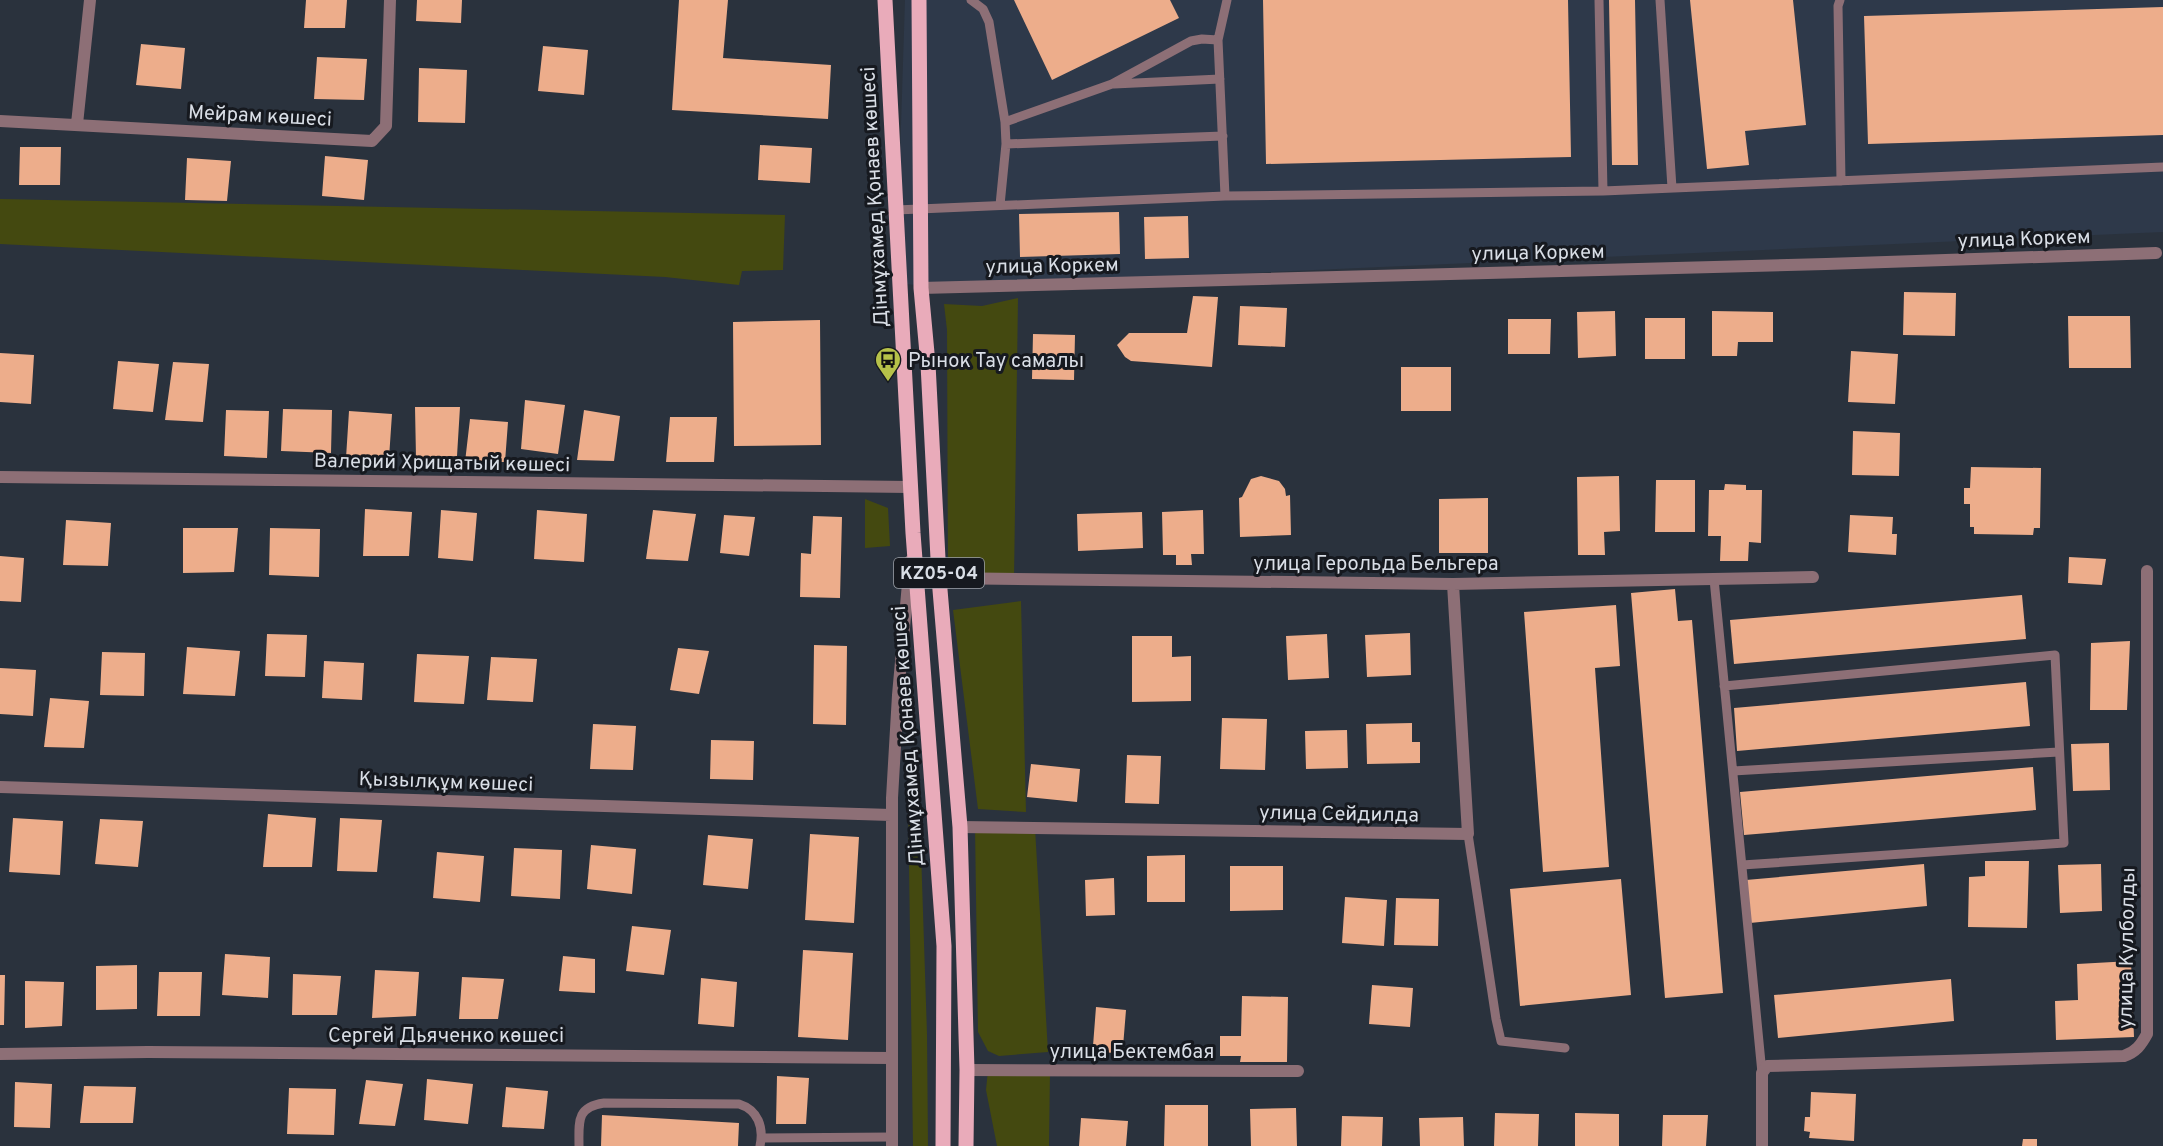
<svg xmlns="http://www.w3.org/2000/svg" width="2163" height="1146" font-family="Overpass,sans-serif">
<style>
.built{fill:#2e394a}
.green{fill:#444910}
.building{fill:#edad8b}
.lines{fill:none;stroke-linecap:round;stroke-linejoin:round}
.lane{stroke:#8d6f76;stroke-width:9}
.street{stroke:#8d6f76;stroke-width:12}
.primary{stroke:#e9abba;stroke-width:15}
.labels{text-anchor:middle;stroke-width:6;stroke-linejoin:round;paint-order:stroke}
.shield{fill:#16191f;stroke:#9ea3aa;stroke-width:1.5}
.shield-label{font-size:18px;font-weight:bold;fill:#d9dee6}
.street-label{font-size:20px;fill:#d9dee6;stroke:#16191f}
.poi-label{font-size:20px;fill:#d9dee6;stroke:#16191f;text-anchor:start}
</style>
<rect width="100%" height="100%" fill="#2a323d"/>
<path class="built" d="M905,0H2163V232L935,287L896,283Z"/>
<path class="green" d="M0,199L785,215L783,270L742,271L739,285L665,277L0,244Z
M1018,298L1014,579L948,578L947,330L944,304L982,306Z
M865,499L888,508L890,546L865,548Z
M1021,601L1026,812L978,809L953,610Z
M919,790L927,1034L928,1146H913L908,791Z
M975,827L1035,828L1048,1052L999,1056L988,1051L978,1032Z
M988,1070H1050L1049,1146H997L986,1090Z"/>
<path class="building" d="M306,0H347L345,28H304Z
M417,0H462L461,23L416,21Z
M679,0H728L723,58L831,65L828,119L672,110Z
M1014,0H1170L1179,18L1052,80Z
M1263,0H1568L1571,157L1266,164Z
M1609,0H1635L1638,165H1612Z
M1690,0H1793L1806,125L1745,131L1749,165L1707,169Z
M2163,7V135L1868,144L1864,16Z
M141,44L185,48L181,89L136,85Z
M543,46L588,50L584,95L538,91Z
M317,57L367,59L364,100L314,99Z
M419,68L467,70L465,123L418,122Z
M760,145L812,148L810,183L758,180Z
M20,147H61L60,185H19Z
M325,156L368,160L364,200L322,196Z
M187,158L231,161L227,201L185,200Z
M1119,212L1120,254L1020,257L1019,214Z
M1188,216L1189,258L1145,259L1144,217Z
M1904,292L1956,293L1955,336L1903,335Z
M1193,296L1218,297L1212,367L1131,361L1125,357L1117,345L1129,333H1187Z
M1240,306L1287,308L1285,347L1238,345Z
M1615,311L1616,356L1578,358L1577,312Z
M1712,311L1773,312V342H1738L1737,356H1712Z
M2068,316H2130L2131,368H2069Z
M1645,318H1685V359H1645Z
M1508,319H1551L1550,354H1508Z
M820,320L821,445L734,446L733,322Z
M1033,334L1075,335L1074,380L1032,379Z
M1851,351L1898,354L1895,404L1848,402Z
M0,353L34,355L31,404L0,402Z
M118,361L159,364L153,412L113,409Z
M173,362L209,364L203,422L165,420Z
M1401,367H1451V411H1401Z
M525,400L565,405L558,454L521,449Z
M415,407H460L457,456L416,458Z
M283,409L332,410L331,453L281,451Z
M226,410L269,411L267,458L224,456Z
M584,410L620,416L614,461L577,460Z
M349,411L392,414L389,458H346Z
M670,417H717L714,462H666Z
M470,419L508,422L505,462H465Z
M1853,431L1900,433L1899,476L1852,475Z
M1971,467L2041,468L2040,528H2034L2033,535L1974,534V527H1970V504H1964V488H1970Z
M1261,476L1279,481L1285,489L1286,496L1290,495L1291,535L1240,537L1239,498L1242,497L1251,479Z
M1619,476L1620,531L1604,532L1605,555H1578L1577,477Z
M1656,480H1695V532H1655Z
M1725,484L1746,485V490H1762L1761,543L1749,542L1748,561H1720L1721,536H1708L1709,490H1724Z
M1488,498V553H1439V499Z
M365,509L412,512L409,556H363Z
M441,510L477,513L473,561L438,558Z
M537,510L587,514L584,562L534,559Z
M653,510L696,514L688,561L646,559Z
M1203,510L1204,554H1191L1192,565H1176V555H1163L1162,512Z
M1142,512L1143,548L1078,551L1077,514Z
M724,515L755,517L749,556L720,553Z
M1850,515L1893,517L1892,534H1897L1896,555L1848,552Z
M813,516L842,517L840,598L800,597L801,553L811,554Z
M66,520L111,523L108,566L63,565Z
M183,528H238L234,572L183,573Z
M270,528L320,529L319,577L269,575Z
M0,556L24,558L21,602L0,601Z
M2069,557L2106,559L2102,585L2068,583Z
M1675,589L1678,621L1692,620L1723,993L1665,998L1631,593Z
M2022,595L2026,639L1734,664L1730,620Z
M1616,605L1620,666L1595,668L1609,867L1543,872L1524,612Z
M1410,633L1411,675L1367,677L1365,635Z
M267,634L307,635L305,677L265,676Z
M1327,634L1329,678L1288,680L1286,636Z
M1132,636H1172V657L1191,656V701L1132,702Z
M2130,641L2127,710H2090L2091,643Z
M814,645L847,646L846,725L813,724Z
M187,647L240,651L235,696L183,694Z
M678,648L709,651L699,694L670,690Z
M102,652L145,653L144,696L100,695Z
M417,654L469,656L464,704L414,702Z
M491,657L537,659L533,702L487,700Z
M324,661L364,663L362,700L322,698Z
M0,668L36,670L33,716L0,714Z
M2026,682L2030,726L1737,751L1734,708Z
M50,698L89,701L84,748L44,747Z
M1222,718L1267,719L1265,770L1220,769Z
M1412,723V742H1420V763L1367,764L1366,724Z
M593,724L636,726L633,770L590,769Z
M1347,730L1348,768L1306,769L1305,731Z
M711,740L754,741L753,780L710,779Z
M2109,743L2110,790L2073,791L2071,744Z
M1127,755L1161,756L1159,804L1125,803Z
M1031,764L1080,769L1077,802L1027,797Z
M2033,767L2036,810L1744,835L1740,792Z
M268,814L316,818L312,867H263Z
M13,818L63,821L60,875L9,872Z
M340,818L382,820L377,872L337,871Z
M100,819L143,821L138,867L95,864Z
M810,834L859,837L854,923L805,920Z
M708,835L753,839L748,889L703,885Z
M591,845L636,849L632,894L587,889Z
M514,848L562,850L560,899L511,896Z
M437,852L484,856L480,902L433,898Z
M1185,855V902H1147V856Z
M1985,861H2029L2027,928L1968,927L1969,877L1985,876Z
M1924,864L1927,906L1750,923L1746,880Z
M2101,864L2102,911L2060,913L2058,865Z
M1230,866H1283V910L1230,911Z
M1114,878L1115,915L1086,916L1085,880Z
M1621,879L1631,995L1520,1006L1510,889Z
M1345,897L1387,900L1384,946L1342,943Z
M1396,898L1439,899L1438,946L1394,945Z
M632,926L671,930L664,975L626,971Z
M803,950L853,953L848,1040L798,1037Z
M225,954L270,957L268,998L222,995Z
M563,956L595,959V993L559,991Z
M2131,961L2134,1037L2056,1040L2055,1001L2078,1000L2077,964Z
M137,965V1009L96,1010V966Z
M375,970L419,972L416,1016L372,1018Z
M159,972H202L200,1016H157Z
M293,974L341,976L337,1015H292Z
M0,975H5L4,1025H0Z
M462,977L504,979L498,1019H459Z
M701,978L737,982L734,1027L698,1024Z
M1951,979L1954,1021L1778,1038L1774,995Z
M25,981L64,982L62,1026L25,1028Z
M1372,985L1413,988L1410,1027L1369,1024Z
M1242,996L1288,997L1287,1062H1240L1241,1056H1220V1036H1241Z
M1096,1007L1126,1010L1123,1047H1118V1053L1096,1052V1047L1093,1046Z
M777,1076L809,1078L806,1124H776Z
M427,1079L473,1084L468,1124L424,1120Z
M366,1080L403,1084L395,1126L359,1124Z
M15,1082L52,1084L50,1128L14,1127Z
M84,1086L136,1087L133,1123H80Z
M506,1087L548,1091L544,1129L502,1127Z
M289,1088L336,1089L334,1135L287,1134Z
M1811,1092L1856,1094L1854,1141L1809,1138L1810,1132L1804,1131L1805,1117H1810Z
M1165,1105H1208V1146H1164Z
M1296,1108L1297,1146H1251L1250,1109Z
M1495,1113L1539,1114L1538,1146H1494Z
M1575,1113L1619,1114V1146H1575Z
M602,1115L739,1123L738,1146H601Z
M1663,1115H1708L1706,1146H1662Z
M1342,1116L1383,1117L1382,1146H1341Z
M1463,1117L1464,1146H1420L1419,1118Z
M1081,1118L1128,1121L1126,1146H1079Z
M2023,1139H2037V1146H2022Z"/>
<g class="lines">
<path class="lane" d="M971,0L983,9L989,22L1005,122
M1660,0L1672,188
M1840,0L1838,6L1841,181
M1218,40L1227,0
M1114,84L1220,79
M1006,144L1223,136
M1603,191L2163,167
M1225,196L1603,191L1599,0
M896,210L1225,196L1218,40L1202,39L1191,41L1112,84L1005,122L1006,144L1000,205
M1714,579L1762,1073
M1724,686L2055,655L2064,843L1742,865
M1733,771L2059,752
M1468,834L1496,1019L1501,1041L1565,1048
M762,1138L892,1137
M579,1146C579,1122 576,1107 604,1103L739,1104C758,1110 764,1127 760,1146"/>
<path class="street" d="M0,121L372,141L386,126L390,0
M77,124L90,0
M921,288L1826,264L2156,253
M0,477L910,487
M939,578L1453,584L1813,577
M0,787L891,815
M960,827L1468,834L1453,584
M0,1054L148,1052L891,1058
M967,1070L1298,1071
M892,1146V798L898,695L910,561
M1762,1146V1073L1767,1066L2124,1056C2136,1052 2141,1045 2147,1034V571"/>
<path class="primary" d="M885,0L913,533L944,946L943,1146
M919,0L921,288L928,364L939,578L960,827L967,1070L966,1146"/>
</g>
<defs>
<symbol id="bus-pin" viewBox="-11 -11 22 30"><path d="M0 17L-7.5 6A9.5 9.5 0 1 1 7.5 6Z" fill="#b6c149" stroke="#16191f"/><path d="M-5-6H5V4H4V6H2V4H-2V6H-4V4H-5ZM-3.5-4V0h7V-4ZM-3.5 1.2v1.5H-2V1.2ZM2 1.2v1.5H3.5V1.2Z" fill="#111"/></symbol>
</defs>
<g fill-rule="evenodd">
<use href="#bus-pin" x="873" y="345" width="30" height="40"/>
</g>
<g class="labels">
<rect class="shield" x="894" y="558" width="90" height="30" rx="4.5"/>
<g class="shield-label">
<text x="939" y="579">KZ05-04</text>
</g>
<g class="street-label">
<text transform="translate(260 115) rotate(3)" y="7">Мейрам көшесі</text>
<text transform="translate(874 197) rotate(-93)" y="7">Дінмұхамед Қонаев көшесі</text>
<text transform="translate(2024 238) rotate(-2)" y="7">улица Коркем</text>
<text transform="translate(1538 252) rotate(-1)" y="7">улица Коркем</text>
<text transform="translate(1052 265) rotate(-1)" y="7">улица Коркем</text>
<text transform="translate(442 462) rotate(1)" y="7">Валерий Хрищатый көшесі</text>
<text x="1376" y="570">улица Герольда Бельгера</text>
<text transform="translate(907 736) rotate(-94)" y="7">Дінмұхамед Қонаев көшесі</text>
<text transform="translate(446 781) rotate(2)" y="7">Қызылқұм көшесі</text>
<text transform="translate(1339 813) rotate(1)" y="7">улица Сейдилда</text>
<text transform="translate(2126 948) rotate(-89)" y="7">улица Кулболды</text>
<text x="446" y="1042">Сергей Дьяченко көшесі</text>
<text x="1132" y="1058">улица Бектембая</text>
</g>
<g class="poi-label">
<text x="908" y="367">Рынок Тау самалы</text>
</g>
</g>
</svg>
